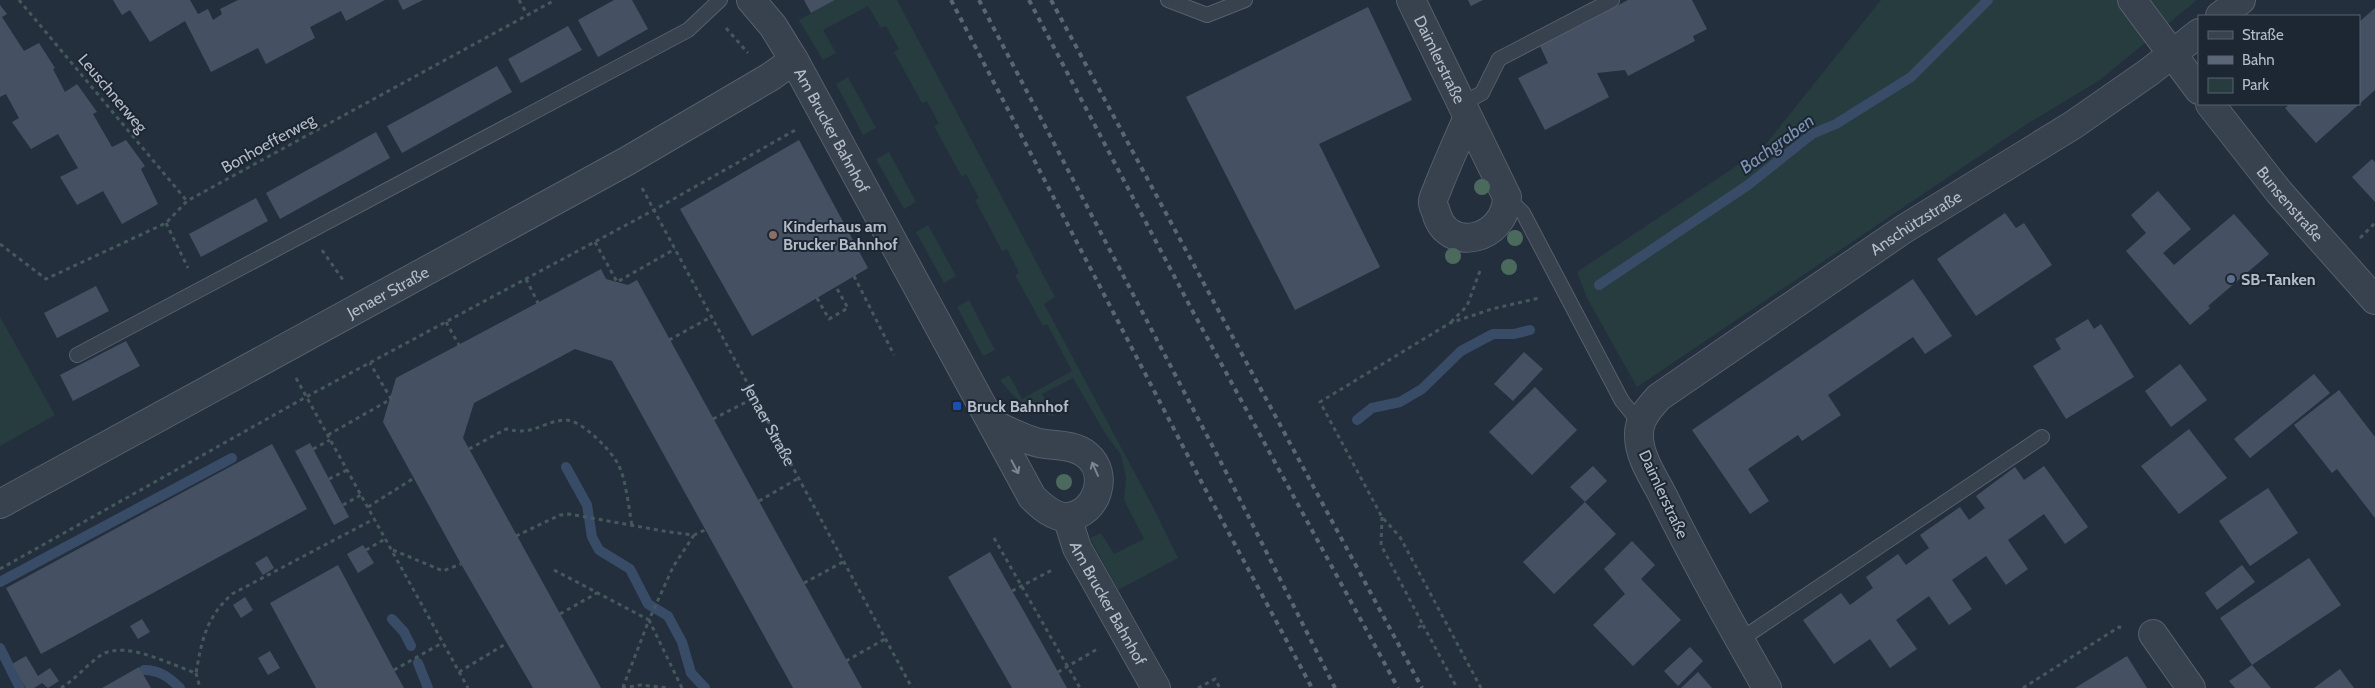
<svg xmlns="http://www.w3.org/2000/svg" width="2375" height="688" font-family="Cabin,sans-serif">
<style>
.green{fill:#263c3f}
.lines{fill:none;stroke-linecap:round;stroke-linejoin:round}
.stream{stroke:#394c67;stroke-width:10}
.building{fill:#455162}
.service-casing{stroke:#565f6c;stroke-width:16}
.minor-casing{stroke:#565f6c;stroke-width:30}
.tertiary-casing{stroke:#565f6c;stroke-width:30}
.path{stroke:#44595c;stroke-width:3;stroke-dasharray:4 4;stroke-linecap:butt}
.service{stroke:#38414e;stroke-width:14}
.minor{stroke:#38414e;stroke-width:28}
.tertiary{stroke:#38414e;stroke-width:28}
.rail{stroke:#5a6575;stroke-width:4;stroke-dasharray:5 5;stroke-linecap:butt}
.tree{fill:#4b6a5d}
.oneway{stroke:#7c8592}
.education-dot{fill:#8d6e63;stroke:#1d2633;stroke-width:2}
.service-dot{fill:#5c6f8a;stroke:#1d2633;stroke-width:2}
.transit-dot{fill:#1a4fb4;stroke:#1d2633;stroke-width:2}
.labels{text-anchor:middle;stroke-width:4;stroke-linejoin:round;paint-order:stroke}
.street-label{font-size:16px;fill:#b4bcc9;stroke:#1d2633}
.poi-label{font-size:16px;font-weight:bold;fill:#b4bcc9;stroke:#1d2633;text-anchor:start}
.water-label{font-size:18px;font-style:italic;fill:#7c92b1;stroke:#1d2633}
</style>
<rect width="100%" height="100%" fill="#242f3e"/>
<path class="green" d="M835,0H897L1055,297L1044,304L1152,505L1178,558L1118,590L1090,538L1101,533L1114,554L1144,539L1124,500L1126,478L1121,455L1105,433L1073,378L1042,394L1055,416C1030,414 1014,398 1000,380L1009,375L1022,399L1072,371L1047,324L1043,326L1015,275L1019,273L1007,249L1002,251L975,200L979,198L966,174L962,177L934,126L939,124L927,101L922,103L894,52L899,49L886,26L881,28L868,6L823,30L836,53L823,60L799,20Z
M1881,0H2197L2100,80L2027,124L1637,387L1587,298L1577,272L1762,149Z
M848,77L876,128L863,135L836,84Z
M889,152L916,202L904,209L876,159Z
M928,225L956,276L944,283L916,232Z
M969,300L995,350L983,356L957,307Z
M0,317L55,415L0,446Z"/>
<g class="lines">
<path class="stream" d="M1599,285L1748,185L1812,134L1836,124L1911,77L1988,0
M1357,420L1372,408L1400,402L1422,389L1461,351L1493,334H1514L1530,330
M566,467L587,505L592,537L599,550L630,569L648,604L668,616L682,642L691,673L705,688
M0,582L232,458
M392,619L404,632L411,646
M0,648L20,688
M418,663L428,688
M144,670C160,670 170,678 180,688"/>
</g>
<path class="building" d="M113,0H190L198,14L208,9L213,20L222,14L220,9L238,0H385L346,21L341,11L310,27L315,38L266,64L258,48L211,72L185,21L150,42L130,10L122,15Z
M398,0H423L403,10Z
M614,0H632L648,29L598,57L578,20Z
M804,0H835L811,13Z
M1468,0H1483L1471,6Z
M1628,0H1692L1707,29L1693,36L1695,41L1628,76L1625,70L1597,73L1609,97L1545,130L1518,78L1548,63L1540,46Z
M0,5L7,14L2,17L24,51L39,43L55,68L53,69L65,92L77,84L97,112L93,114L112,147L126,140L145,166L141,169L158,204L122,224L103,191L77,205L60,177L78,168L58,134L31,149L12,122L19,118L6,94L0,97Z
M1368,7L1412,100L1319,144L1380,267L1295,310L1186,97Z
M2375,8V90L2316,143L2285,108L2290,104H2359V22Z
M568,26L582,50L521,83L508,59Z
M497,66L512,92L402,153L387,126Z
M376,132L390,158L280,219L266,193Z
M799,140L868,268L752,336L680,209Z
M2372,159L2375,162V202L2352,177Z
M2158,191L2191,229L2163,253L2174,265L2234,214L2269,254L2208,306L2210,308L2190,325L2126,251L2146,233L2131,215Z
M256,198L268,221L201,257L189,234Z
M2005,213L2016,228L2024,223L2052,265L1976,316L1937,259Z
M601,269L606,279L628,285L637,280L862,688H793L612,361L575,349L474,403L463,438L601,688H533L461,564L383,422L396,378Z
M1913,279L1952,336L1925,354L1913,337L1828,395L1841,415L1802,441L1798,435L1748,469L1769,501L1750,514L1692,430Z
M96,286L109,311L57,338L44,313Z
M2088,319L2094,329L2101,324L2134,377L2066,419L2033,366L2061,349L2055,339Z
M126,341L140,366L73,401L60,375Z
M1524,352L1543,369L1513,401L1494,384Z
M2180,364L2207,400L2171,427L2145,391Z
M2314,374L2330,393L2250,458L2234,439Z
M1535,387L1577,430L1532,475L1489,432Z
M2339,390L2375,437V518L2337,469L2332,473L2294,425Z
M2189,429L2227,478L2179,514L2141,466Z
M310,443L349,517L334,525L295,451Z
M272,444L307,509L41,654L6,588Z
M1593,466L1607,481L1585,502L1570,487Z
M2044,466L2088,527L2065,544L2044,514L2008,540L2028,569L2006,585L1986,556L1952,580L1972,609L1949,625L1929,596L1896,620L1917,649L1890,668L1870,639L1834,664L1803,620L1841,593L1850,605L1873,588L1866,577L1898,554L1906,565L1929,548L1920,535L1960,507L1969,520L1985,508L1976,496L2015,467L2024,480Z
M2268,488L2298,533L2250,566L2219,521Z
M1585,502L1616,534L1554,594L1523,562Z
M1632,541L1655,565L1641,579L1681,620L1633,666L1593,625L1625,594L1604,569Z
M363,545L374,563L358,573L347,554Z
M990,552L1043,645L1067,688H1012L948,577Z
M267,556L274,568L263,575L255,563Z
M2309,558L2341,605L2252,665L2220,618Z
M338,565L394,670L404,688H316L270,603Z
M2242,565L2255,582L2217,610L2205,593Z
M245,597L253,610L241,618L233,605Z
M142,619L150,632L138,639L130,626Z
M1690,647L1703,661L1678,686L1664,671Z
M270,651L280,668L268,675L258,658Z
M26,656L38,676L50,668L59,681L48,688L42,683L34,688H26L12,664Z
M2127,656L2147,688H2075Z
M2252,665L2271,688H2235L2229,681Z
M139,667L151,688H102Z
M2340,669L2354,688H2314Z
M1698,672L1712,688H1681Z"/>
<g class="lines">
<defs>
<path id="service" d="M1168,0L1207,15L1245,0
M1460,105L1482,93L1499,59L1612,0
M1507,197L1523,213L1622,401L1640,423
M77,355L688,30L720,0
M1740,640L2042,437"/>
<g id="minor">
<path id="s2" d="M751,0L773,26L794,60L1032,497C1041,506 1054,518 1068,517C1097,514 1110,474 1087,455C1074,444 1055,446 1039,443C1023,439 1008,431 993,424"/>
<path id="s3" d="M1411,0L1507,197C1506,240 1447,255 1436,212C1435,209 1432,204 1433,201C1433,197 1437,191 1438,187C1447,164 1457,142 1467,119"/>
<path d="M2220,16L2241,0"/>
<path id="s4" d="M0,504L627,161L770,77L794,60"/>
<path id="s5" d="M1067,517L1077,548L1156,688"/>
<path d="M2153,634L2191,688"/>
<path id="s6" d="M1767,688C1731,625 1695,561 1663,496C1654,478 1639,457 1639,436C1638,420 1649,408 1659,397L1904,229L2073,125L2149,72L2199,33"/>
</g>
<g id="tertiary">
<path d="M2132,0L2199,90"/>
<path id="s7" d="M2210,104L2279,192L2375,300"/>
</g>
</defs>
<use href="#service" class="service-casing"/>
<use href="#minor" class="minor-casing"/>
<use href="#tertiary" class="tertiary-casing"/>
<g class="path">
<path d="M19,0L187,201"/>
<path d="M519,0L527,14"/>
<path d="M726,28L748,53"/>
<path id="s1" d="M642,188L912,688"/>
<path d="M166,223L188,268"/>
<path d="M2360,238L2375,223"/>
<path d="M595,242L617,282L675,249"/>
<path d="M0,244L46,279L166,223L187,201L555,0"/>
<path d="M322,250L343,280"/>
<path d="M854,276L894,355"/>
<path d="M526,279L538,303"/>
<path d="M817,298L829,319L848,308L836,287"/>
<path d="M446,322L459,345"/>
<path d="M1451,322L1467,306L1481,268"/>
<path d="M669,340L711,317"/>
<path d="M296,378L468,688"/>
<path d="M713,419L754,398"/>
<path d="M328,435L391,399L370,363"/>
<path d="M313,449L330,440"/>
<path d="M469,449L506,429C535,436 540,422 565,420C581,419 613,452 619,466C626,480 629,510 632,526"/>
<path d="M329,479L347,470"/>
<path d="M759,501L797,479"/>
<path d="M343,505L361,495"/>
<path d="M368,507L414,478"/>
<path d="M1382,517L1381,545L1423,625L1417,628"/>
<path d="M516,536L560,515L569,514L669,532L694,535L705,530"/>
<path d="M994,538L1080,688"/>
<path d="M366,550L385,539"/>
<path d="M393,550L443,571L461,564"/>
<path d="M0,569L306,397L654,210L797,129"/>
<path d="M554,570L649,620L623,687"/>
<path d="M804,583L843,562"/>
<path d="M1012,591L1054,569"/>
<path d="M560,614L597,593"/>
<path d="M1423,625L1457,688"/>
<path d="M846,661L885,639"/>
<path d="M394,670L442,643"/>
<path d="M459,672L507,643"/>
<path d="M1058,672L1099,648"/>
<path d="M196,673L200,688"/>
<path d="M61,688C76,679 88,663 103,654C128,641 171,665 196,673C202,639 206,618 232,594L374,519"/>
<path d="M622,688L641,685L670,688"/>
<path d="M682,688L649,620L673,567L694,535"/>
<path d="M1198,688L1215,679L1220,688"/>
<path d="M1481,688L1400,537L1382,517L1320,402L1450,323L1492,309L1539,298"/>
<path d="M2023,688L2119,627L2122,628"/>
</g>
<use href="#service" class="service"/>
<use href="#minor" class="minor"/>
<use href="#tertiary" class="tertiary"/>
<path class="rail" d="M951,0L1202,483L1312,688
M979,0L1225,470L1335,688
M1029,0L1192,310L1398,688
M1051,0L1422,688"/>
</g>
<g class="tree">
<circle cx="1482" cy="187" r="8"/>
<circle cx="1515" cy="238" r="8"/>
<circle cx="1453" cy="256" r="8"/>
<circle cx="1509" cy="267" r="8"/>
<circle cx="1064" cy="482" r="8"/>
</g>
<defs><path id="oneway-shaft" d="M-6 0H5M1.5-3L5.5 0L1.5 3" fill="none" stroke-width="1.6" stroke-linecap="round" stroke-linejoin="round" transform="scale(1.25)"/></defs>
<g class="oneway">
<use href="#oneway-shaft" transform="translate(1015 467) rotate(62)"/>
<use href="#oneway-shaft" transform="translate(1095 469) rotate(-114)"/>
</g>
<circle class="education-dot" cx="773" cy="235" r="5"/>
<circle class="service-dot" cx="2231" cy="279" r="5"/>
<rect class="transit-dot" x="952" y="401" width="10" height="10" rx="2.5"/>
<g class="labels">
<g class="street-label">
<text dy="6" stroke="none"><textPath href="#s3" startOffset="66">Daimlerstraße</textPath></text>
<text transform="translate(113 93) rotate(50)" y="6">Leuschnerweg</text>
<text dy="6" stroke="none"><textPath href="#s2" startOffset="154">Am Brucker Bahnhof</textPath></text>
<text transform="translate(268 143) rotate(-29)" y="6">Bonhoefferweg</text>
<text dy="6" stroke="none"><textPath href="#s7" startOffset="128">Bunsenstraße</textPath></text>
<text dy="6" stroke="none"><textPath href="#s6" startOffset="639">Anschützstraße</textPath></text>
<text dy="6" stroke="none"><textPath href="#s4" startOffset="442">Jenaer Straße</textPath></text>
<text dy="6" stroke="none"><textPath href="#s1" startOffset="269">Jenaer Straße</textPath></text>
<text transform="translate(1664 494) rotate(65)" y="6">Daimlerstraße</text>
<text dy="6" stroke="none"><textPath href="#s5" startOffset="96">Am Brucker Bahnhof</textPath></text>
</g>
<g class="poi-label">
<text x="783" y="232">Kinderhaus am<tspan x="783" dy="18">Brucker Bahnhof</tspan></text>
<text x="2241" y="285">SB-Tanken</text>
<text x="967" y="412">Bruck Bahnhof</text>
</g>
<g class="water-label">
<text transform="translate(1777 144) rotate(-36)" y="6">Bachgraben</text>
</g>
</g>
<rect x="2198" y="15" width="162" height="90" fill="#1d2633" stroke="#59626f"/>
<rect x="2208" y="31" width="25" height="8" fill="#38414e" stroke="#59626f"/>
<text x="2242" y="40" font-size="15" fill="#b4bcc9">Straße</text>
<rect x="2208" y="56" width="25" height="8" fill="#5a6575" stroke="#59626f"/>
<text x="2242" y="65" font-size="15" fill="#b4bcc9">Bahn</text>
<rect x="2208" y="78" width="25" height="15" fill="#263c3f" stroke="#59626f"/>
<text x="2242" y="90" font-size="15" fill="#b4bcc9">Park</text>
</svg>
